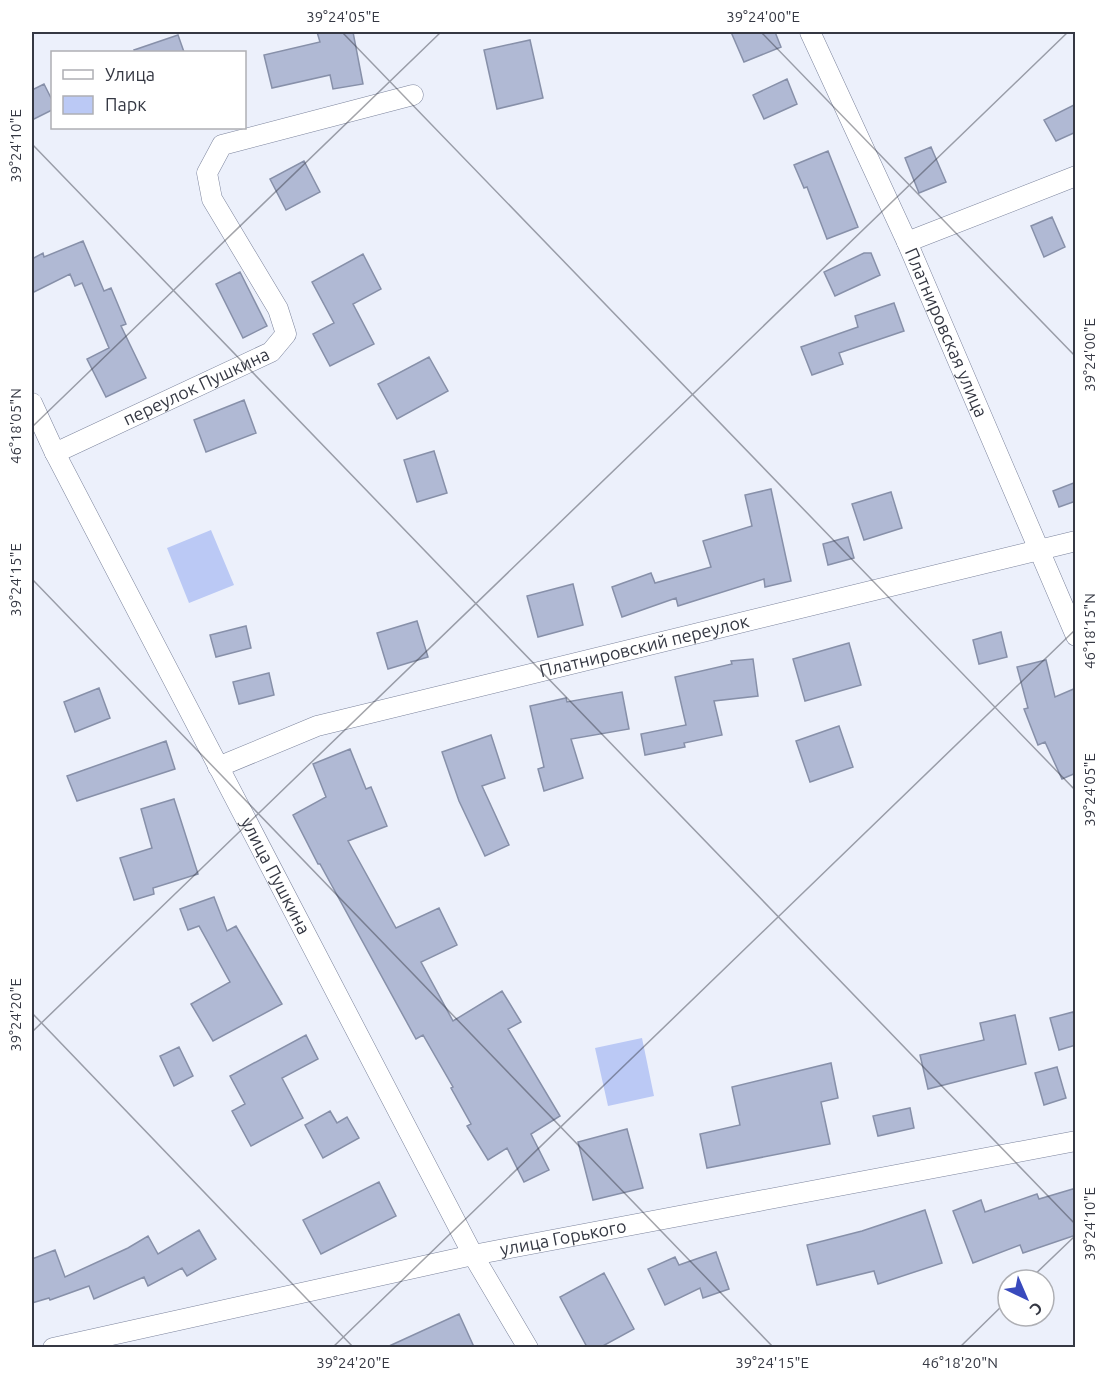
<svg xmlns="http://www.w3.org/2000/svg" width="1107" height="1379" font-family="Ubuntu,sans-serif">
<style>
.green{fill:#bbc9f5}
.building{fill:#b0b9d4;stroke:#8790a9;stroke-width:1.5}
.lines{fill:none;stroke-linecap:round;stroke-linejoin:round}
.minor-casing{stroke:#7b839c;stroke-width:21}
.minor{stroke:#fff;stroke-width:20}
.ticks{fill:none;stroke:#353843;stroke-width:1.5;stroke-opacity:0.45}
.labels{text-anchor:middle;stroke-width:5;stroke-linejoin:round;paint-order:stroke}
.street-label{font-size:18px;fill:#353843;stroke:#fff}
.neatline{fill:none;stroke:#353843;stroke-width:2}
.ticks-label{font-size:15px;text-anchor:middle;fill:#353843}
</style>
<rect width="100%" height="100%" fill="#ecf0fb"/>
<path class="green" d="M211,530L234,585L189,603L167,548Z
M642,1038L654,1096L608,1106L595,1048Z"/>
<path class="building" d="M317,32H353L363,84L333,89L330,75L272,88L264,55L320,42Z
M731,32H775L781,47L744,62Z
M178,35L184,52H135L134,50Z
M530,40L543,98L497,109L484,50Z
M787,79L797,104L764,119L753,95Z
M44,84L52,100V110L32,120V90Z
M1076,104V132L1056,141L1044,120Z
M931,147L946,182L919,193L905,158Z
M828,151L858,227L827,239L807,187L804,188L794,165Z
M304,161L320,192L286,210L270,179Z
M1052,217L1065,247L1044,257L1031,226Z
M83,241L104,291L111,288L126,324L121,326L146,378L106,397L87,359L109,348L82,283L75,286L70,274L32,293V259L43,253L44,257Z
M864,253H871L880,275L835,296L824,272Z
M363,254L381,289L353,304L374,344L330,366L313,334L334,323L312,282Z
M240,272L267,326L243,338L216,284Z
M894,303L904,331L839,353L843,364L812,375L801,347L858,327L855,316Z
M429,357L448,391L397,419L378,384Z
M244,400L256,433L206,452L194,420Z
M434,451L447,493L417,502L404,460Z
M1076,482V501L1059,507L1053,491Z
M771,489L791,581L765,587L764,579L678,606L676,598L622,617L612,587L651,573L655,583L711,567L703,541L752,526L745,495Z
M891,492L902,528L864,540L852,504Z
M848,537L854,558L828,565L823,544Z
M573,584L583,625L538,637L527,596Z
M417,621L428,657L388,669L377,633Z
M246,626L251,648L216,657L210,635Z
M1001,632L1007,657L979,664L973,640Z
M849,643L861,685L805,701L793,659Z
M753,659L758,696L714,701L722,735L684,743L685,747L645,755L641,734L686,725L675,677L732,664L731,661Z
M1046,660L1055,697L1076,688V773L1062,779L1045,742L1038,745L1024,709L1028,708L1017,667Z
M269,673L274,695L239,704L233,682Z
M99,688L110,718L75,732L64,702Z
M622,692L629,729L571,739L583,778L544,791L538,769L544,767L530,706L566,698L567,702Z
M839,726L853,767L810,782L796,741Z
M491,735L505,778L482,786L509,845L485,856L459,801L442,752Z
M166,741L175,769L77,801L67,776Z
M350,749L366,789L371,787L387,826L348,841L396,928L439,908L457,945L421,962L453,1021L502,991L521,1022L508,1029L560,1116L531,1134L549,1170L524,1182L507,1148L488,1160L467,1126L471,1124L451,1088L453,1087L423,1035L416,1039L320,864H318L293,815L326,797L313,764Z
M174,799L198,874L153,888L154,894L134,900L120,858L152,848L141,809Z
M214,897L227,931L236,926L282,1004L213,1041L191,1004L230,982L199,926L188,930L180,909Z
M1073,1012L1076,1021V1045L1059,1050L1050,1018Z
M1015,1015L1026,1064L928,1089L920,1055L984,1040L980,1023Z
M306,1035L318,1059L282,1078L303,1118L251,1146L232,1111L245,1104L230,1076Z
M179,1047L193,1076L174,1086L160,1056Z
M831,1063L838,1098L821,1102L830,1144L707,1168L700,1134L740,1125L732,1087Z
M1057,1067L1066,1098L1044,1105L1035,1073Z
M910,1108L914,1128L878,1136L873,1116Z
M330,1111L337,1123L347,1117L359,1138L323,1158L305,1125Z
M627,1129L643,1188L593,1200L578,1142Z
M379,1182L396,1216L321,1254L303,1220Z
M1076,1188V1235L1023,1253L1020,1245L973,1263L953,1211L981,1200L985,1212L1037,1194L1039,1199Z
M925,1210L942,1263L878,1284L874,1271L817,1285L807,1245L862,1231Z
M199,1230L216,1259L187,1276L182,1268L148,1286L144,1277L94,1299L89,1286L50,1300L49,1298L32,1303V1259L55,1250L65,1277L128,1248L148,1236L158,1254Z
M716,1252L729,1289L703,1298L700,1288L665,1305L648,1269L675,1257L679,1265Z
M604,1273L634,1329L601,1347H587L560,1297Z
M459,1314L474,1347H387Z"/>
<g class="lines">
<defs>
<g id="minor">
<path id="s1" d="M810,32L907,242L1076,636"/>
<path d="M907,242L1076,176"/>
<path id="s2" d="M32,403L55,453L473,1255L528,1348"/>
<path id="s3" d="M55,453L271,352L286,334L278,309L212,199L207,173L222,145L413,95"/>
<path id="s4" d="M218,767L317,726L1076,541"/>
<path id="s5" d="M53,1348L473,1255L1076,1141"/>
</g>
</defs>
<use href="#minor" class="minor-casing"/>
<use href="#minor" class="minor"/>
</g>
<path class="ticks" d="M342,32L1076,791M761,32L1076,357M32,144L1076,1225M32,427L441,32M32,579L774,1348M32,1013L354,1348M32,1032L1068,32M1029,1280L1076,1235M332,1348L1076,629M959,1348L1008,1300"/>
<g class="labels">
<g class="street-label">
<text dy="6" stroke="none"><textPath href="#s1" startOffset="330">Платнировская улица</textPath></text>
<text dy="6" stroke="none"><textPath href="#s3" startOffset="156">переулок Пушкина</textPath></text>
<text dy="6" stroke="none"><textPath href="#s4" startOffset="444">Платнировский переулок</textPath></text>
<text dy="6" stroke="none"><textPath href="#s2" startOffset="532">улица Пушкина</textPath></text>
<text dy="6" stroke="none"><textPath href="#s5" startOffset="522">улица Горького</textPath></text>
</g>
</g>
<rect width="1107" height="1379" fill="none" stroke="#ffffff" stroke-width="66"/>
<rect x="51" y="51" width="195" height="78" fill="#ffffff" stroke="#aeafb4" stroke-width="1.5"/>
<rect x="63" y="70" width="30" height="9" fill="#ffffff" stroke="#aeafb4" stroke-width="1.5"/>
<text x="105" y="81" font-size="18" fill="#353843">Улица</text>
<rect x="63" y="96" width="30" height="18" fill="#bbc9f5" stroke="#aeafb4" stroke-width="1.5"/>
<text x="105" y="111" font-size="18" fill="#353843">Парк</text>
<g transform="translate(1026 1298) rotate(136)"><circle r="28" fill="#ffffff" stroke="#aeafb4" stroke-width="1.5"/>
<path d="M0-4.5L10 22L0 15L-10 22Z" fill="#394abd"/>
<text y="-9" font-size="16" font-weight="bold" text-anchor="middle" fill="#353843">С</text>
</g>
<rect x="33" y="33" width="1041" height="1313" class="neatline"/>
<g class="ticks-label">
<text x="343" y="22">39°24'05"E</text>
<text x="763" y="22">39°24'00"E</text>
<text transform="translate(16 146) rotate(-90)" y="5">39°24'10"E</text>
<text transform="translate(1090 355) rotate(-90)" y="5">39°24'00"E</text>
<text transform="translate(16 426) rotate(-90)" y="5">46°18'05"N</text>
<text transform="translate(16 580) rotate(-90)" y="5">39°24'15"E</text>
<text transform="translate(1090 631) rotate(-90)" y="5">46°18'15"N</text>
<text transform="translate(1090 790) rotate(-90)" y="5">39°24'05"E</text>
<text transform="translate(16 1015) rotate(-90)" y="5">39°24'20"E</text>
<text transform="translate(1090 1224) rotate(-90)" y="5">39°24'10"E</text>
<text x="353" y="1368">39°24'20"E</text>
<text x="772" y="1368">39°24'15"E</text>
<text x="960" y="1368">46°18'20"N</text>
</g>
</svg>
